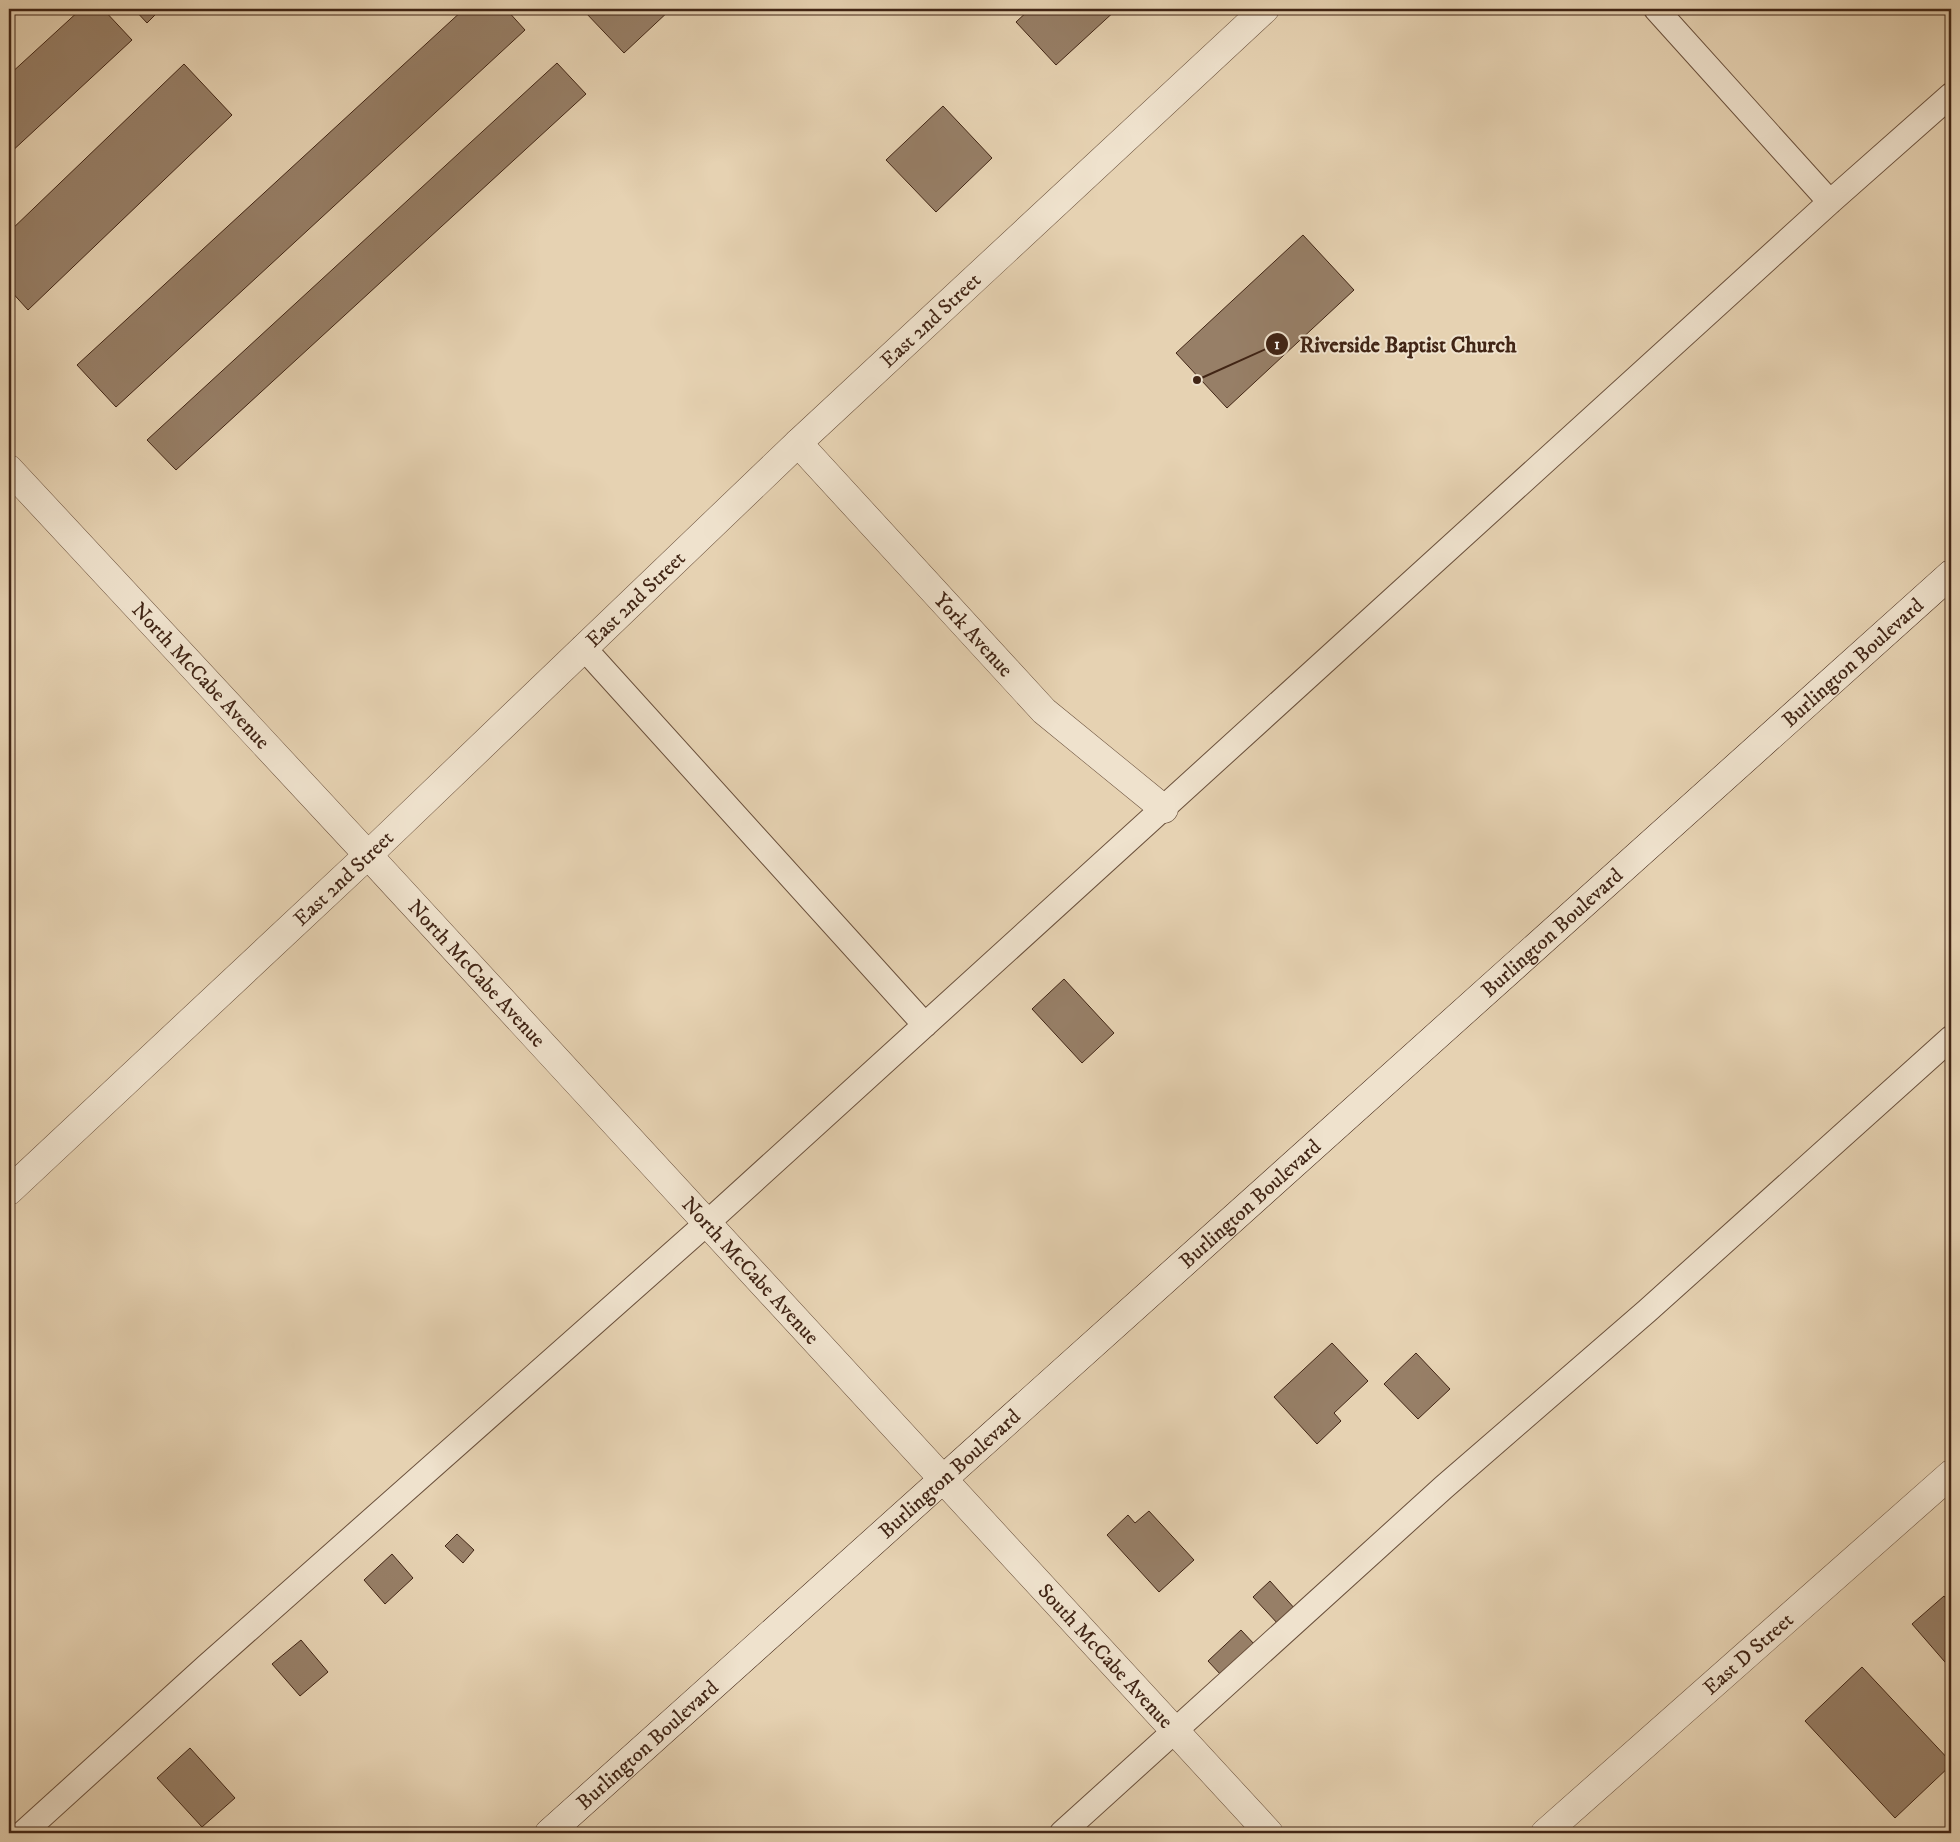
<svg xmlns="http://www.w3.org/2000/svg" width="1960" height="1842" font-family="'IM FELL DW Pica',serif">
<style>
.building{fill:#977f67;stroke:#412515}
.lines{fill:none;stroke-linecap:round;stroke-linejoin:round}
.lane-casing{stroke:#6a503c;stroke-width:26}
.street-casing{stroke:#6a503c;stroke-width:29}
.secondary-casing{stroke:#412515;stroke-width:29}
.lane{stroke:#efe2cd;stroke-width:24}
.street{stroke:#efe2cd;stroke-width:28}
.secondary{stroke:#efe2cd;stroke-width:28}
.labels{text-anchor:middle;stroke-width:4;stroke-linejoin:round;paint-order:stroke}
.street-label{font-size:21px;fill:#412515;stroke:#efe2cd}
.leader{fill:none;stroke:#412515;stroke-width:2}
.callout-dot{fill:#412515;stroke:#efe2cd;stroke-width:2}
.mark-label{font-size:15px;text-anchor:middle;font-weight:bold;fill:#fff}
.callout-label{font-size:22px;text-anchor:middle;font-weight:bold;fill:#412515;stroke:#efe2cd;stroke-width:4;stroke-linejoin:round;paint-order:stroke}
</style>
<rect width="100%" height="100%" fill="#e6d2b2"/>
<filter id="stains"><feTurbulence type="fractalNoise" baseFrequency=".004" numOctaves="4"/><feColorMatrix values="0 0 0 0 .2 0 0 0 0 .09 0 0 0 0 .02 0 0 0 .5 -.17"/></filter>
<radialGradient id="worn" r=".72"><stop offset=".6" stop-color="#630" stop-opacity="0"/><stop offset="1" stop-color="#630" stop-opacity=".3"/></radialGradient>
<path class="building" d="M81,9H103L132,40L9,154V75Z
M134,9H161L147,23Z
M464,9H506L525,30L116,407L77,365Z
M588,9H671L624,53L585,12Z
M1030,9H1117L1056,65L1016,22Z
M557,63L586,94L176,470L147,440Z
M184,64L232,115L28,310L9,289V232Z
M943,106L992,158L936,212L886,160Z
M1303,235L1354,290L1227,408L1176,353Z
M1064,979L1114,1033L1082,1063L1032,1009Z
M1332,1343L1368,1381L1334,1413L1341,1421L1317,1444L1274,1397Z
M1416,1353L1450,1389L1418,1419L1384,1384Z
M1149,1511L1194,1560L1159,1592L1107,1535L1128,1515L1135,1523Z
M457,1534L474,1550L463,1563L445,1546Z
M392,1554L413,1578L385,1604L364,1580Z
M1270,1581L1296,1610L1279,1625L1253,1597Z
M1944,1596L1951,1604V1669L1912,1624Z
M1241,1630L1255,1645L1221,1675L1208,1661Z
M301,1640L328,1672L300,1696L272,1664Z
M1862,1667L1951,1762V1765L1895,1818L1805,1721Z
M190,1748L235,1798L202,1827L157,1778Z"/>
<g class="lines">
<defs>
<path id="lane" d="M1656,9L1830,202
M583,647L925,1025
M23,1833L207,1666L707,1223L1830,202L1951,95
M1062,1833L1444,1487L1647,1311L1951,1038"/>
<g id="street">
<path id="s1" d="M798,443L1044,711L1164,809"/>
<path id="s2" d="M9,469L368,855L1269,1833"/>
<path id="s3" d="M9,1191L368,855L798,443L1265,9"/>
<path id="s4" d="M1545,1833L1951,1474"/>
</g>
<g id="secondary">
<path id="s5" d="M549,1833L1951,574"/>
</g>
</defs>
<use href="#lane" class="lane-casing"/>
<use href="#street" class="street-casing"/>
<use href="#secondary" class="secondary-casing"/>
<use href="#lane" class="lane"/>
<use href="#street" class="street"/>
<use href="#secondary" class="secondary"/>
</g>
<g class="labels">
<g class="street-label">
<text dy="7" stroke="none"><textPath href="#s3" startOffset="1268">East 2nd Street</textPath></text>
<text dy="7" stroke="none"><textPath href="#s3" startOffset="862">East 2nd Street</textPath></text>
<text dy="7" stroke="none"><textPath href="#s1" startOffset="260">York Avenue</textPath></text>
<text dy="7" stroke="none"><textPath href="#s5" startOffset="1752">Burlington Boulevard</textPath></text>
<text dy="7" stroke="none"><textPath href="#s2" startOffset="282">North McCabe Avenue</textPath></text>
<text dy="7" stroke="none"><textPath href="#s3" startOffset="458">East 2nd Street</textPath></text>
<text dy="7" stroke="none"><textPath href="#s5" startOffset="1348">Burlington Boulevard</textPath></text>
<text dy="7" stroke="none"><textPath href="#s2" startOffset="688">North McCabe Avenue</textPath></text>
<text dy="7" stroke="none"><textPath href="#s5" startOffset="942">Burlington Boulevard</textPath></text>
<text dy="7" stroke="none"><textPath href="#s2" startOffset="1092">North McCabe Avenue</textPath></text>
<text dy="7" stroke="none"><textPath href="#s5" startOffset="538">Burlington Boulevard</textPath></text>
<text dy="7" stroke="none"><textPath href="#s4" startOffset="271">East D Street</textPath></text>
<text dy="7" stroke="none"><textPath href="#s2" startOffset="1616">South McCabe Avenue</textPath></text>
<text dy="7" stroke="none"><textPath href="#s5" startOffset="132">Burlington Boulevard</textPath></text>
</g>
</g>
<path class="leader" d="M1197 380L1277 344"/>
<g class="callout-dot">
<circle cx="1197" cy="380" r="5"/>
<circle cx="1277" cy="344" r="12"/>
</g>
<g class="mark-label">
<text x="1277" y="349">1</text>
</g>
<g class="callout-label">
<text x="1408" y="352">Riverside Baptist Church</text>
</g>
<rect width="1960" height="1842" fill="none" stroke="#e6d2b2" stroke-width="30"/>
<rect x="10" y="10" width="1940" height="1822" fill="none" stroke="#412515" stroke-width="2.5"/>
<rect x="15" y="15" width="1930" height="1812" fill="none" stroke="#412515"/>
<rect width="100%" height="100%" filter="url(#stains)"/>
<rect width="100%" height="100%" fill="url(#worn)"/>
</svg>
